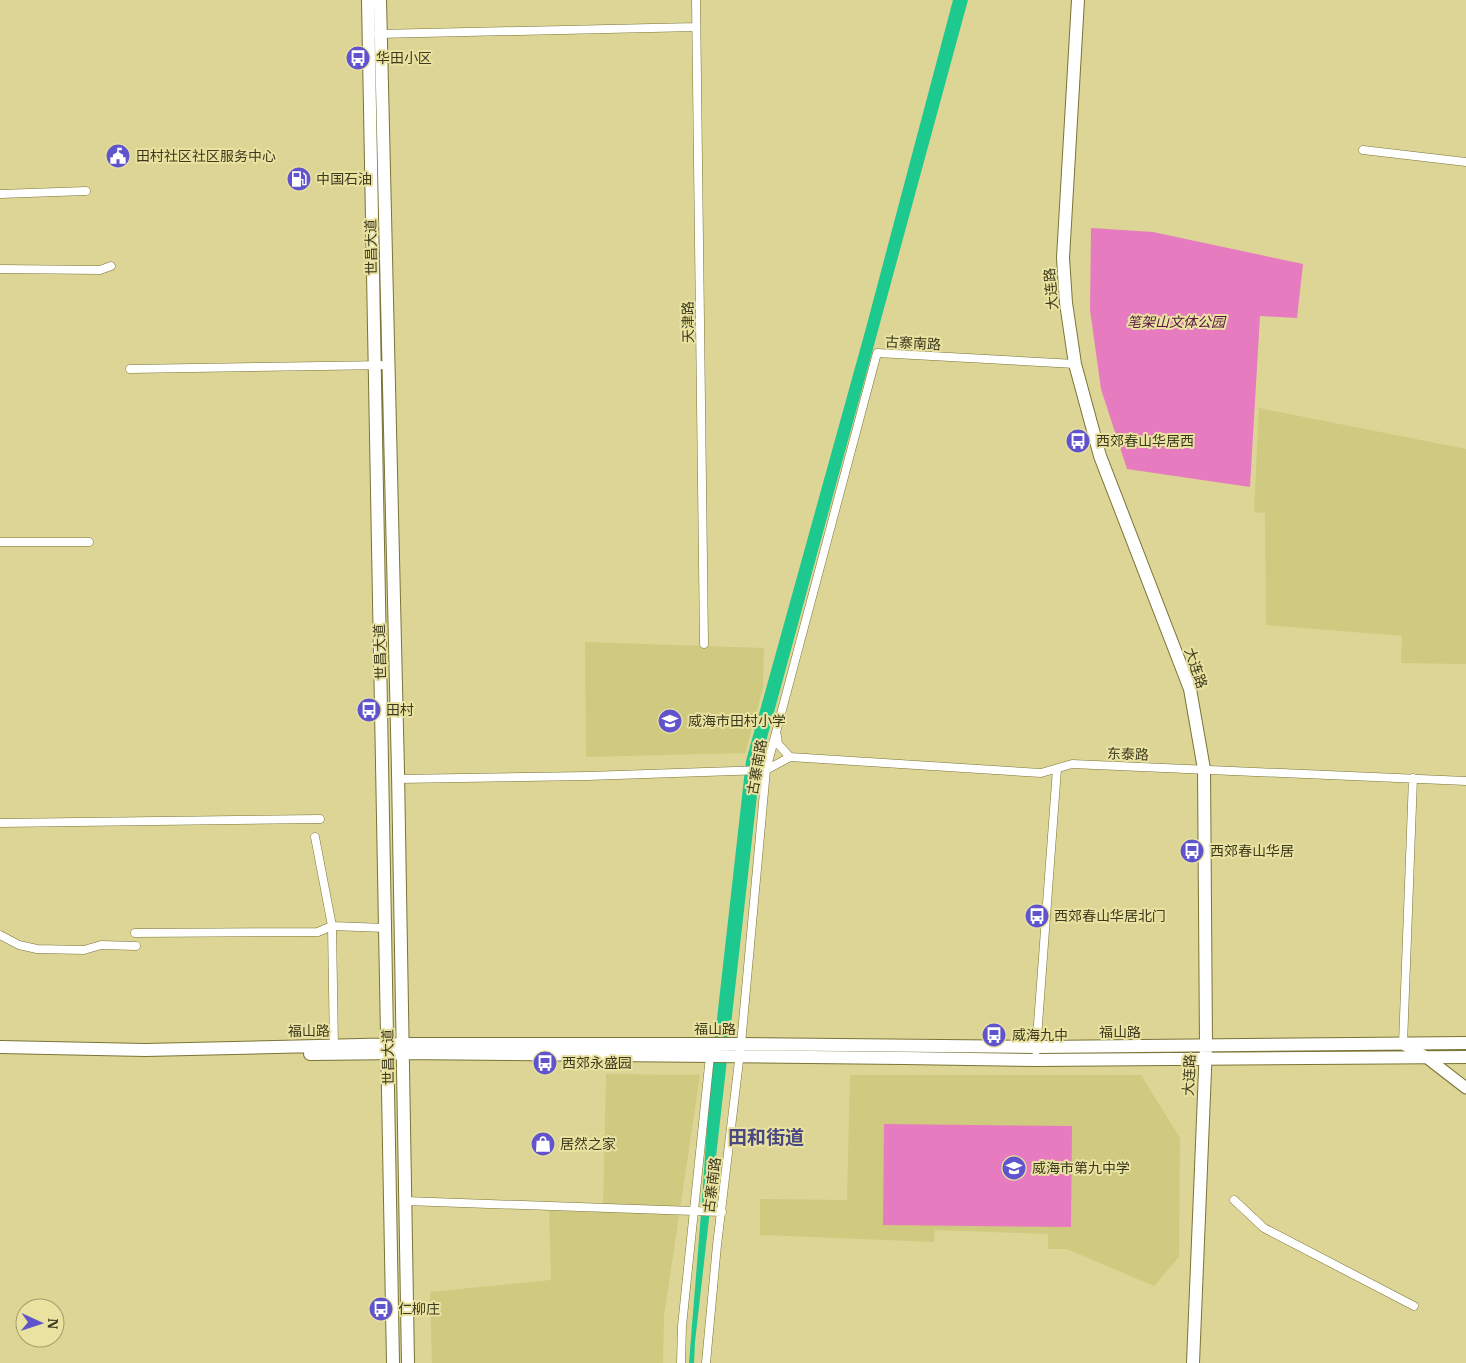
<svg xmlns="http://www.w3.org/2000/svg" width="1466" height="1363" font-family="'IBM Plex Serif','Noto Sans SC',serif">
<style>
.built{fill:#d0c980}
.green{fill:#e77bc0}
.water{fill:#1dc98f}
.lines{fill:none;stroke-linecap:round;stroke-linejoin:round}
.street-casing{stroke:#7b7436;stroke-width:9}
.secondary-casing{stroke:#7b7436;stroke-width:13}
.primary-casing{stroke:#7b7436;stroke-width:14}
.street{stroke:#fff;stroke-width:8}
.secondary{stroke:#fff;stroke-width:11}
.primary{stroke:#fff;stroke-width:12}
.labels{text-anchor:middle;stroke-width:4;stroke-linejoin:round;paint-order:stroke}
.poi-label{font-size:14px;fill:#3c391e;stroke:#e9e2a1;text-anchor:start}
.street-label{font-size:14px;fill:#3c391e;stroke:#e9e2a1}
.park-label{font-size:14px;font-style:italic;fill:#581543;stroke:#e9e2a1}
.district-label{font-size:19px;font-weight:bold;fill:#484683;stroke:#e9e2a1}
</style>
<rect width="100%" height="100%" fill="#dcd595"/>
<path class="built" d="M1259,408L1466,449V664L1401,663L1402,636L1266,625L1265,513L1254,512Z
M585,642L764,648L763,688L745,753L586,757Z
M606,1074L700,1075L664,1316L663,1363H432L430,1292L551,1280L549,1211L603,1212Z
M850,1075H1141L1180,1138L1179,1257L1154,1286L1067,1249H1048V1234L935,1230L934,1242L760,1235V1199L847,1200Z"/>
<path class="green" d="M1091,228L1153,232L1303,264L1297,318L1260,316L1250,487L1127,469L1101,389L1090,310Z
M884,1124L1072,1126L1071,1227L883,1225Z"/>
<path class="water" d="M953,0H968L761,760L695,1342L694,1363H689L702,1201L710,1081L746,761L866,328Z"/>
<g class="lines">
<defs>
<path id="street" d="M696,0L704,644
M378,34L696,27
M1363,150L1466,162
M0,194L86,191
M0,269L100,270L111,266
M130,369L389,365
M0,542H89
M777,736L778,744L790,757
M790,757L1041,773L1072,764L1466,781
M398,779L588,776L766,770L790,757
M0,823L320,819
M315,837L332,926L334,1049
M135,933L318,932L332,926L385,928
M0,935L19,945L37,949L84,950L101,945L136,946
M1403,1044L1413,778
M1036,1051L1057,769
M1234,1200L1264,1228L1414,1306
M405,1201L722,1212
M681,1363L682,1326L710,1056
M706,1363L717,1245L741,1044L766,770L877,353L1075,364"/>
<path id="secondary" d="M1403,1044L1426,1057L1466,1088"/>
<path id="primary" d="M368,0L393,1363
M380,0L398,772L408,1363
M1078,0L1063,258L1066,303L1075,364L1100,456L1190,689L1204,769L1206,1046L1193,1363
M0,1047L145,1050L403,1044H741L1037,1047L1466,1043
M310,1054L403,1053L903,1058L1035,1060L1466,1057"/>
</defs>
<use href="#street" class="street-casing"/>
<use href="#secondary" class="secondary-casing"/>
<use href="#primary" class="primary-casing"/>
<use href="#street" class="street"/>
<use href="#secondary" class="secondary"/>
<use href="#primary" class="primary"/>
</g>
<defs>
<symbol id="bus-disc" viewBox="-11 -11 22 22"><circle r="9.5" fill="#6054cd" stroke="#e9e2a1"/><path d="M-5-6H5V4H4V6H2V4H-2V6H-4V4H-5ZM-3.5-4V0h7V-4ZM-3.5 1.2v1.5H-2V1.2ZM2 1.2v1.5H3.5V1.2Z" fill="#fff"/></symbol>
<symbol id="civic-disc" viewBox="-11 -11 22 22"><circle r="9.5" fill="#6054cd" stroke="#e9e2a1"/><path d="M-.6-6.5H3V-4.5H.6V-3L4-1V1h2V6H-6V1h2V-1L-.6-3ZM-1.2 2.5V6h2.4V2.5Z" fill="#fff"/></symbol>
<symbol id="fuel-disc" viewBox="-11 -11 22 22"><circle r="9.5" fill="#6054cd" stroke="#e9e2a1"/><path d="M-5.5-6h7V0h2V4h1.3V-2.5L3-4.5l.8-.8L6-3V5H2.5V1h-1V6h-7ZM-4.2-4.7v3.2H.2V-4.7Z" fill="#fff"/></symbol>
<symbol id="school-disc" viewBox="-11 -11 22 22"><circle r="9.5" fill="#6054cd" stroke="#e9e2a1"/><path d="M0-5L7-2L0 1L-7-2ZM-4 1L0 2.5L4 1V4Q0 6-4 4Z" fill="#fff"/></symbol>
<symbol id="shop-disc" viewBox="-11 -11 22 22"><circle r="9.5" fill="#6054cd" stroke="#e9e2a1"/><path d="M-5-2.5h2.3a2.7 3.5 0 0 1 5.4 0H5L5.5 6h-11ZM-1.5-2.5h3a1.5 2.3 0 0 0-3 0Z" fill="#fff"/></symbol>
</defs>
<g fill-rule="evenodd">
<use href="#bus-disc" x="344" y="44" width="28" height="28"/>
<use href="#civic-disc" x="104" y="142" width="28" height="28"/>
<use href="#fuel-disc" x="285" y="165" width="28" height="28"/>
<use href="#bus-disc" x="1064" y="427" width="28" height="28"/>
<use href="#bus-disc" x="355" y="696" width="28" height="28"/>
<use href="#school-disc" x="656" y="707" width="28" height="28"/>
<use href="#bus-disc" x="1178" y="837" width="28" height="28"/>
<use href="#bus-disc" x="1023" y="902" width="28" height="28"/>
<use href="#bus-disc" x="980" y="1021" width="28" height="28"/>
<use href="#bus-disc" x="531" y="1049" width="28" height="28"/>
<use href="#shop-disc" x="529" y="1130" width="28" height="28"/>
<use href="#school-disc" x="1000" y="1154" width="28" height="28"/>
<use href="#bus-disc" x="367" y="1295" width="28" height="28"/>
</g>
<g class="labels">
<g class="poi-label">
<text x="376" y="63">华田小区</text>
<text x="136" y="161">田村社区社区服务中心</text>
<text x="316" y="184">中国石油</text>
<text x="1096" y="446">西郊春山华居西</text>
<text x="386" y="715">田村</text>
<text x="688" y="726">威海市田村小学</text>
<text x="1210" y="856">西郊春山华居</text>
<text x="1054" y="921">西郊春山华居北门</text>
<text x="1012" y="1040">威海九中</text>
<text x="562" y="1068">西郊永盛园</text>
<text x="560" y="1149">居然之家</text>
<text x="1032" y="1173">威海市第九中学</text>
<text x="398" y="1314">仁柳庄</text>
</g>
<g class="street-label">
<text transform="translate(371 247) rotate(-91)" y="5">世昌大道</text>
<text transform="translate(1051 289) rotate(-95)" y="5">大连路</text>
<text transform="translate(688 322) rotate(-91)" y="5">天津路</text>
<text transform="translate(913 343) rotate(3)" y="5">古寨南路</text>
<text transform="translate(380 652) rotate(-92)" y="5">世昌大道</text>
<text transform="translate(1196 668) rotate(71)" y="5">大连路</text>
<text transform="translate(1128 754) rotate(2)" y="5">东泰路</text>
<text transform="translate(757 767) rotate(-80)" y="5">古寨南路</text>
<text x="715" y="1034">福山路</text>
<text transform="translate(309 1031) rotate(-1)" y="5">福山路</text>
<text x="1120" y="1037">福山路</text>
<text transform="translate(388 1057) rotate(-91)" y="5">世昌大道</text>
<text transform="translate(1189 1075) rotate(-87)" y="5">大连路</text>
<text transform="translate(712 1185) rotate(-83)" y="5">古寨南路</text>
</g>
<g class="park-label">
<text x="1176" y="327">笔架山文体公园</text>
</g>
<g class="district-label">
<text x="766" y="1144">田和街道</text>
</g>
</g>
<g transform="translate(40 1323) rotate(93)"><circle r="24" fill="#e9e2a1" stroke="#a49e6d"/>
<path d="M0-4L9 19L0 12L-9 19Z" fill="#6054cd"/>
<text y="-8" font-size="14" font-weight="bold" text-anchor="middle" fill="#3c391e">N</text>
</g>
</svg>
